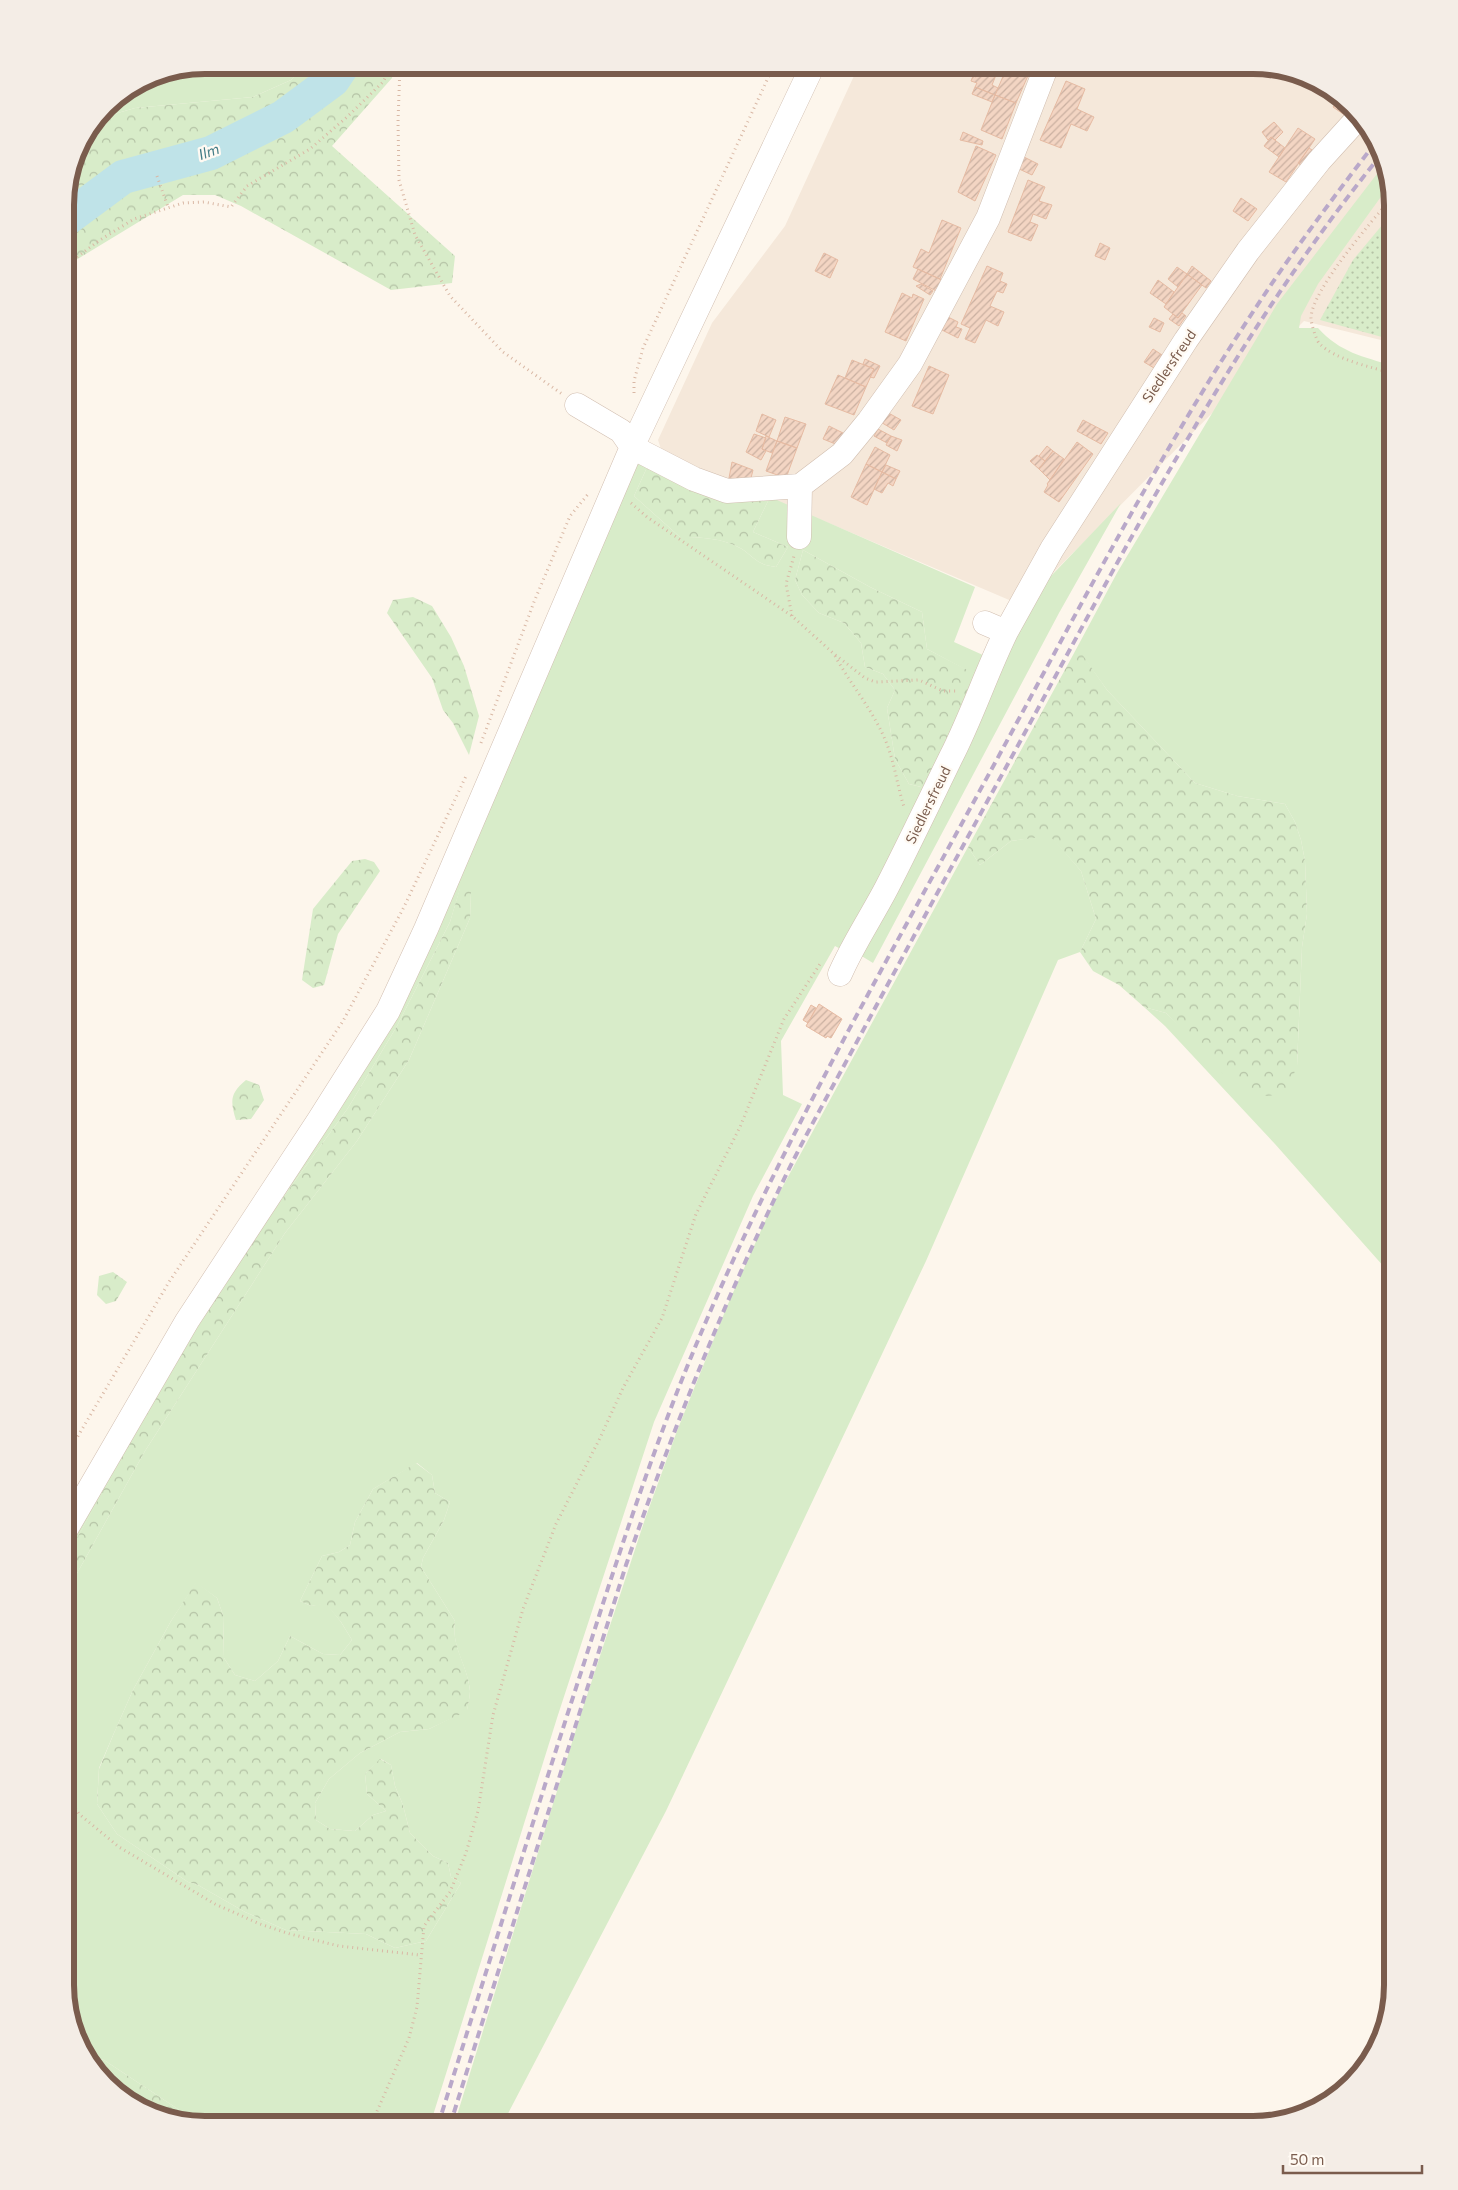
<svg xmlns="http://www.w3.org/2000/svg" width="1458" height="2190" font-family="Commissioner,sans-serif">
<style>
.residential{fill:#f5e8da}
.grass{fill:#d8ecc9;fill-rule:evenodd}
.forest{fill:url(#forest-crowns)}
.garden{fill:url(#garden-dots)}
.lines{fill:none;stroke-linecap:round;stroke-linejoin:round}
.river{stroke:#bfe3e8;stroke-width:34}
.building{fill:url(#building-hatch);stroke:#e6bba3}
.minor-casing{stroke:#d1beb0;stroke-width:25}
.path{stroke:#d9b8a5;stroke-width:3;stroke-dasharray:1 4;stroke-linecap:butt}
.minor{stroke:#fff;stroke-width:24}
.rail{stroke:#b9a8c9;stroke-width:4;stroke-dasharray:8 5;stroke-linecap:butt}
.labels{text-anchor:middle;stroke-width:4.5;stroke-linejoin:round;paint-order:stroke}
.street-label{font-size:14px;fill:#7a5c4d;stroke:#fffaf3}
.water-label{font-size:15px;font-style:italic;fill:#437c86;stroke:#fffaf3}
.rim{fill:none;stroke:#7a5c4d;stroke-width:6}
</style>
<defs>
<pattern id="forest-crowns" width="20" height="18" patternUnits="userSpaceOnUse" patternTransform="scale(1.25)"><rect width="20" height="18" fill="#d8ecc9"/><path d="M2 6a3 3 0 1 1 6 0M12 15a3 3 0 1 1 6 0" fill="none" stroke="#b4c2a5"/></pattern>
<pattern id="garden-dots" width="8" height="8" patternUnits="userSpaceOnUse" patternTransform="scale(1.25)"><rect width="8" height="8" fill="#d8ecc9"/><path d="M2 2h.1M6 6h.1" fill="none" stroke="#b4c2a5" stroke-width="1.8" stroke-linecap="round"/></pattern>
<pattern id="building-hatch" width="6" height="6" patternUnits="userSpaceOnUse" patternTransform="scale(1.25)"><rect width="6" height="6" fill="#f3d5c3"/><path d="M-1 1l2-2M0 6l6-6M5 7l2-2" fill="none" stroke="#cab0a1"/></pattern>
</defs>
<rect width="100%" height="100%" fill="#fdf6ec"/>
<path class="residential" d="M859,65H1262L1331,88L1374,135L1393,205V343L1304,321L1021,605L662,452L658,440L712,323L785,226Z"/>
<path class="grass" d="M205,65H304L291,80L253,97L135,108L97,119L106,106L152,76Z
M1383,166L1388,187L1318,284L1301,316L1299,328H1318C1341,353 1362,356 1393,366V1277L1275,1144L1165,1026L1144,1007L1166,1013L1197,1044L1297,1066L1302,947L1307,914L1305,861L1301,840L1295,822L1285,804L1237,796L1195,783L1107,690L1082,655H1073L1117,573L1277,304Z
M638,462L649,463L634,496L680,537C701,537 723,538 742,549C756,559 758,565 776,567L788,547L753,532L770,497L975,587L954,642L994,660L1028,600L1121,503L1059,613L873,963L855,952L904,870L953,764L987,681L927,649L922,612L870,587L803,550L795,580L802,595L819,613L844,623L861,643L865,667L883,674L895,690L887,708L895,759L909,784L929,789L862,927L846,952L835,946L781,1041L783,1095L802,1104L753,1196L654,1422L557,1718L430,2125H202L104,2060L84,2055L65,1985V1595L145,1451L285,1233L357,1141L409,1060L470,918L471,893L460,889L450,922L397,1026L348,1108L250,1243L179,1355L65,1560V1548L176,1353L246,1240L342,1104L390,1025L439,923L630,472ZM417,1463L432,1475L435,1493L450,1502L444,1520L423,1558L421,1567L455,1621C451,1647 467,1664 470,1690C470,1697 468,1704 467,1710L429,1729L400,1732L360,1753L329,1779L315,1803L316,1820L330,1829L355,1831L373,1815L386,1811L367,1794L365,1774L381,1759L391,1765L395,1786L403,1805L410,1833L433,1856L448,1863L451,1877L461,1883L426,1941L395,1948L366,1934L286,1930L245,1912L198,1885L188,1882L117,1834L97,1804L99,1768L114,1733L133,1690L171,1621L196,1583L217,1598L223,1615L224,1658L235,1675L255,1681L278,1661L290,1636L323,1654L340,1655L352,1640L341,1622L326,1603L311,1606L300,1601L322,1556L339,1552L350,1545L355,1522L373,1489Z
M1050,835L1081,871L1096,919L1080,952L1058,960L926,1261L666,1811L502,2125H454L578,1723L645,1519L677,1431L728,1304L771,1208L968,847L980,865L1011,841Z"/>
<path class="forest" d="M304,65H395L392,78L332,146L455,256L452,283L391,290L241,206L215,195H183L76,260L65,270V196L76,151L97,119L135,108L253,97L291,80Z
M649,463L770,497L753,532L788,547L776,567C758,565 756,559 742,549C723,538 700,537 680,537L634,496Z
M803,550L870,587L922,612L927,649L977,675L929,789L909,784L895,759L887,708L895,690L883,674L865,667L861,643L844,623L819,613L802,595L795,580Z
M413,597L432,606L451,637L464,666L479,716L469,755L453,723L443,710L432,678L387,613L393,600Z
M1082,654L1107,690L1195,783L1237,796L1285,804L1295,822L1301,840L1305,861L1307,914L1302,947L1297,1066L1288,1089L1278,1095L1266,1096L1252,1092L1230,1081L1166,1013L1144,1007L1119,985L1093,971L1080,952L1096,919L1081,871L1050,836L1011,841L980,865L968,847L1073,655Z
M365,859L374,862L380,871L338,934L324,985L313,988L302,980L313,909L352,861Z
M460,888L471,892L470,918L409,1060L357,1141L285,1233L145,1451L65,1595V1560L143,1418L179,1355L250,1243L348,1108L397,1026L450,922Z
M246,1080L259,1085L264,1100L251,1119L236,1120C230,1101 230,1093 246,1080Z
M113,1272L127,1282L116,1301L106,1304L97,1295L99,1276Z
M416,1463L432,1475L435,1493L450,1502L444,1520L423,1558L421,1567L455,1621C451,1647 468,1665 470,1691C470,1697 468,1704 467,1711L429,1729L400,1732L360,1753L329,1779L315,1803L316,1820L330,1829L355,1831L373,1815L386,1811L367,1794L365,1774L380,1759L391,1765L395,1786L403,1805L410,1833L433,1856L448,1863L451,1877L461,1883L426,1941L395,1948L366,1934L286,1930L245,1912L198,1885L188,1882L117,1834L97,1804L99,1769L114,1733L133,1690L171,1621L196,1582L217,1598L223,1615L224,1658L235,1675L255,1681L278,1661L290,1636L323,1654L340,1655L352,1640L341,1622L326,1604L311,1606L300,1601L322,1556L339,1552L350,1545L355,1522L373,1489Z
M85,2056L104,2060L202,2125H196L135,2106Z"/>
<path class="garden" d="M1393,212V340L1320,320L1353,260Z"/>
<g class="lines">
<path class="river" d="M65,220L123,177L211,153L283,117L333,80L343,65"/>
</g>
<path class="building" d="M1000,65H1008L1003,77L996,75Z
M1008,65H1016L1030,71L1016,103L995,95Z
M1066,65H1089L1085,75Z
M980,67L996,75L992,85L998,88L995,95L975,87L977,83L971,81L973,76L976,77Z
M1066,81L1085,89L1077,109L1094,117L1087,131L1071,124L1061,148L1040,140Z
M975,87L995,95L992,102L972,94Z
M995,95L1016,103L1002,139L981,130Z
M1338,99L1351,110L1346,116L1333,107Z
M1274,122L1283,132L1275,140L1271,137L1268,140L1262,132Z
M1298,128L1315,139L1286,182L1269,172Z
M963,132L983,141L982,145L960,140Z
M1271,137L1285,148L1279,157L1264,146Z
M976,146L996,155L975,201L958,192Z
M1309,148L1315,152L1304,168L1298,163Z
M1022,156L1038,164L1032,175L1017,168Z
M1028,180L1045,187L1039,201L1052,205L1046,219L1033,214L1030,222L1038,225L1031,241L1008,232Z
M1241,198L1257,209L1248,221L1233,211Z
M942,220L961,228L940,279L913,267L921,249L929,253Z
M1100,243L1110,248L1105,260L1095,256Z
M824,253L838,260L830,278L815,271Z
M987,266L1003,273L1000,281L1007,284L1003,293L997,291L990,306L1004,312L998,326L986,320L975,343L965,339L970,328L961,324Z
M1192,266L1211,281L1206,288L1187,274Z
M1177,267L1187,274L1178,287L1168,279Z
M918,269L946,282L940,293L913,279Z
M1187,274L1202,285L1178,318L1164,307Z
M1158,280L1174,292L1166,304L1150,293Z
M921,284L933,291L930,295L916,286Z
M902,293L912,298L913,294L924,299L906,341L885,332Z
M1182,313L1186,316L1179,326L1169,319L1173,314L1178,318Z
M948,317L958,322L956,327L962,329L958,338L942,330Z
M1154,318L1164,323L1160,332L1149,327Z
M1153,349L1162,355L1154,368L1144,362Z
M865,359L880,366L874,378L870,377L874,369L863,364Z
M852,360L874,369L866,387L845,378Z
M929,366L949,375L933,414L912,406Z
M838,375L866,387L854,415L825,404Z
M885,411L901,420L894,430L879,421Z
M762,414L776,420L769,437L756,431Z
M785,417L806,424L797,448L777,441Z
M1083,420L1108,433L1101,444L1077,431Z
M829,426L843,433L838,445L823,439Z
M878,429L891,436L887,443L874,436Z
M754,434L766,438L762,449L766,451L761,460L746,452Z
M766,436L777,441L772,453L762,449Z
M891,436L902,440L897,451L886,445Z
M777,441L797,448L786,478L766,471Z
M1077,442L1093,454L1059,502L1044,492L1048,485L1047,484Z
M1047,446L1053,451L1045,461L1039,456Z
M875,447L890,455L882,472L866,464Z
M1053,451L1064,459L1050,480L1039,469Z
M1037,455L1045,461L1039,469L1030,461Z
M732,462L753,470L750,482L729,478Z
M866,464L882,472L867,505L851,497Z
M886,465L900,471L896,479L882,472Z
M882,472L896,479L893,486L888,483L882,493L874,489Z
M819,1004L842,1019L831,1038L827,1036L826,1038L806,1026Z
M811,1005L816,1008L808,1023L803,1020Z"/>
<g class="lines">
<defs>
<path id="minor" d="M577,405L621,431L632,447L694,479L727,491L800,486L842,454L869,421L910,364L988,218L1047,65
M799,537L800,486
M985,623L1006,632L1052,549L1186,340L1248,251L1319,161L1358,118
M840,974C853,944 872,916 887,887C909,844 930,800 951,757C972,716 986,673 1006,632
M65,1531L187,1321L319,1120L388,1011L426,929L632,447L813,65"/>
</defs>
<use href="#minor" class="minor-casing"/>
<path class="path" d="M400,65L398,122L399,180L415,235L450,296L503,352L562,394
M157,176L168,207
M1391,198C1372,222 1312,289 1311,318C1311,323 1316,340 1319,343C1333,359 1373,368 1393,373
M65,266L100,240L134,219L183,203L204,202L231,207L247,186L310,149L347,117L383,82L392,65
M634,393V381L643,348L774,65
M631,503L647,517L792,616L833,653L865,678L875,682L919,680L943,691H958
M792,616L786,584L794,556
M835,656C850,683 871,708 884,737C894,759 897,785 904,807
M481,743L534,602L570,516L589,493
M65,1458L169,1282L343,1021L404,907L467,774
M65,1791L79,1814L119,1847L215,1904L260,1924L290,1934L339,1946L420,1955
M371,2125L409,2038L417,2007L424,1926L450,1892L466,1853L478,1811L493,1715L523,1609L556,1524L599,1440L623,1388L662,1318L696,1214L740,1127L784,1019L820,964"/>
<use href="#minor" class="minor"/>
<path class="rail" d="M438,2125C487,1970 535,1814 585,1660C614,1568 644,1477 679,1387C760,1181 872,988 978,794C1074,619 1165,440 1277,276C1309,230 1342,186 1376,142
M450,2125L626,1565C669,1440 717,1319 774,1200C800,1144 831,1090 860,1036C910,943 960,851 1010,760C1123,553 1231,340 1380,156"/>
</g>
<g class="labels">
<g class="street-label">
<text transform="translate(1169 366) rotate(-56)" y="5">Siedlersfreud</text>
<text transform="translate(928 805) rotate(-64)" y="5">Siedlersfreud</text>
</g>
<g class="water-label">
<text transform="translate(209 152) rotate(-20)" y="5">Ilm</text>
</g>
</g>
<path d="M0 0H1458V2190H0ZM205 74H1253A131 131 0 0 1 1384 205V1985A131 131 0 0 1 1253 2116H205A131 131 0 0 1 74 1985V205A131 131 0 0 1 205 74Z" fill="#f4ede6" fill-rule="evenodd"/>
<path class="rim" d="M205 74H1253A131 131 0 0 1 1384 205V1985A131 131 0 0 1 1253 2116H205A131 131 0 0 1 74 1985V205A131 131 0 0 1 205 74Z"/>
<path d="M1283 2165v8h139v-8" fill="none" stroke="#7a5c4d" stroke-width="2.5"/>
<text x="1290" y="2165" font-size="15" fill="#7a5c4d" stroke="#fffaf3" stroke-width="4" paint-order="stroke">50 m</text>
</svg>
